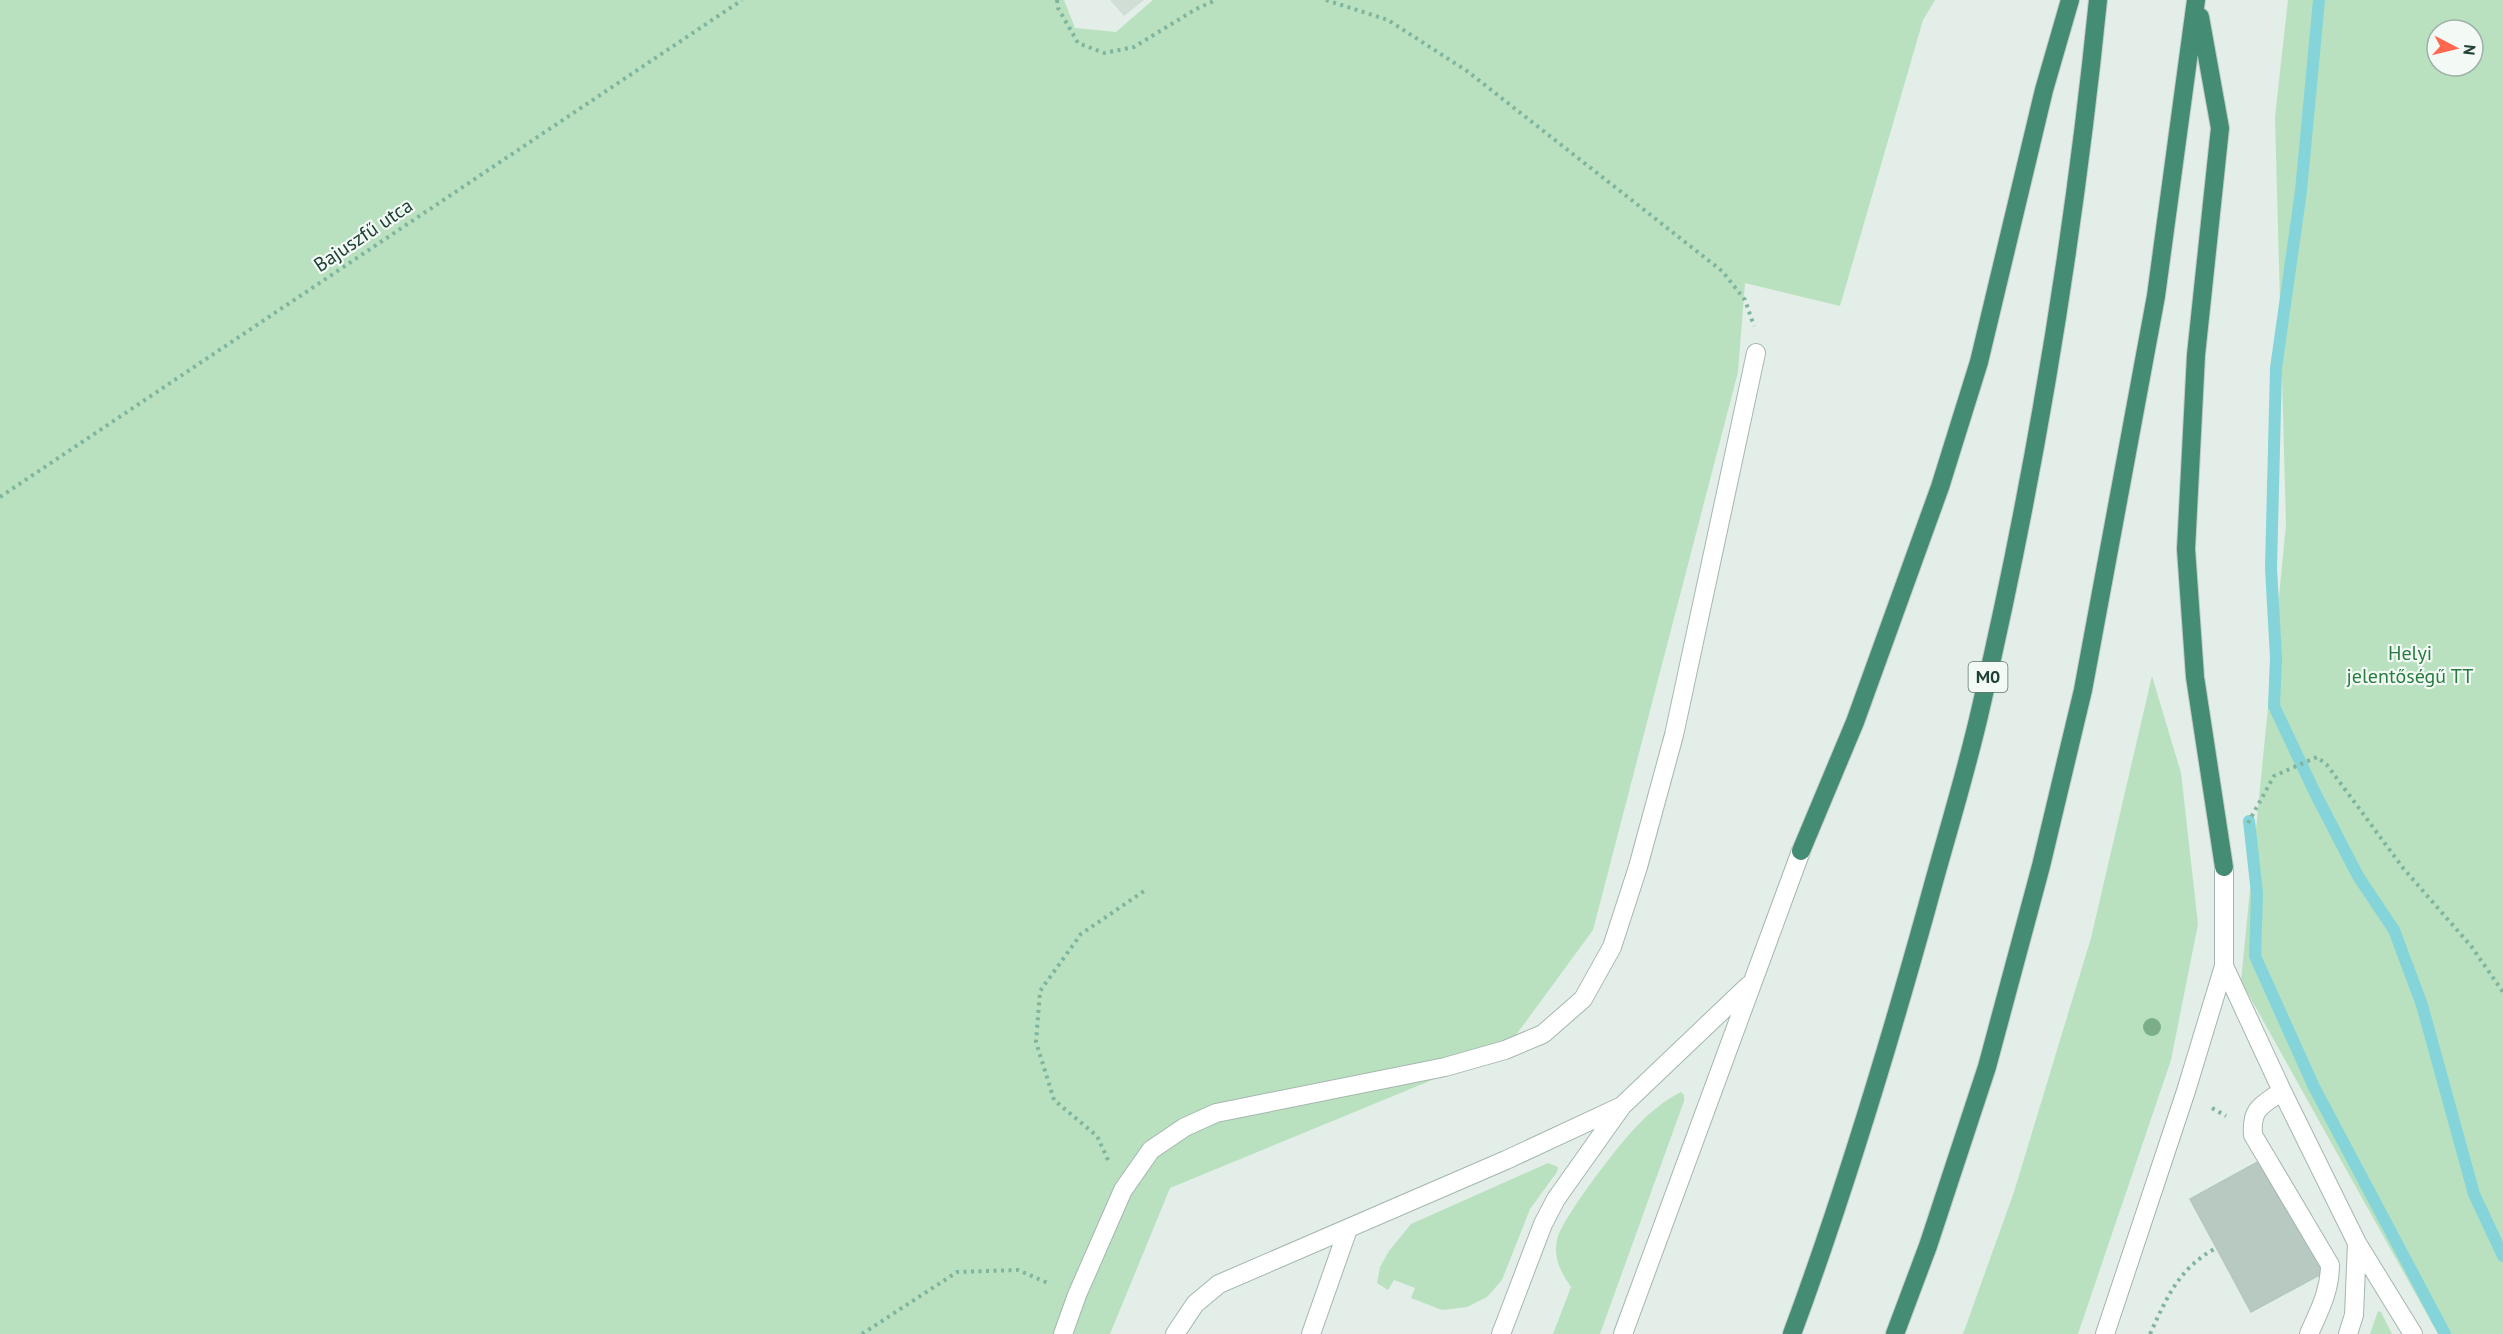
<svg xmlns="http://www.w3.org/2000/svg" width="2503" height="1334" font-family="'PT Sans',sans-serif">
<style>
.built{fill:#d0ded6}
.green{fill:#b9e1bf;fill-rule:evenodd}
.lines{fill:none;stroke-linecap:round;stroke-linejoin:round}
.stream{stroke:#84d4d9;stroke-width:12}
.building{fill:#b7c9c0;stroke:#b4c8bd;stroke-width:1.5}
.service-casing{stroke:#a4b7ae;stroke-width:20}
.trunk-casing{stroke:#c1cac6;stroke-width:20}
.path{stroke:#7fb59e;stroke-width:4;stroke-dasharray:3 4.5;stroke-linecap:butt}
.service{stroke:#fff;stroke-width:18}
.trunk{stroke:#458c74;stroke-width:18}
.tree{fill:#7aaf8a}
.labels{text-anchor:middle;stroke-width:4.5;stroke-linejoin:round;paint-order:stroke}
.shield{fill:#f3faf6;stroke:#5f786f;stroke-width:1.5}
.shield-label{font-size:18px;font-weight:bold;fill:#204135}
.street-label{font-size:20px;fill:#204135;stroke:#f3faf6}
.park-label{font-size:20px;fill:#257c3e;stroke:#f3faf6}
</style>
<rect width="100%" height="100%" fill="#e2eee7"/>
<path class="built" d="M1110,0H1144L1124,16Z"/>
<path class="green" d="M0,0H1064L1075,28L1116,32L1153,0H1935L1923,20L1840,306L1745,283L1738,372L1593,930L1505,1050L1170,1188L1110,1334H0Z
M2288,0H2503V1334H2438L2241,981L2286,525L2275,117ZM2437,30H2473V66H2437Z
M2152,676L2181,773L2198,924L2171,1060L2078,1334H1963L2014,1192L2091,938Z
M1681,1092L1684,1095V1101L1600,1334H1553L1571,1287C1561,1272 1553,1259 1557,1240C1562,1218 1619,1144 1637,1126C1649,1113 1665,1100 1681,1092Z
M1548,1163L1558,1167L1557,1172L1530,1209L1502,1280L1487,1297L1467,1307L1442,1310L1411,1298L1415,1288L1394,1280L1388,1290L1377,1283L1380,1267L1389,1251L1411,1224Z
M2378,1311L2381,1312L2392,1334H2370Z"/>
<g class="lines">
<path class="stream" d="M2319,0L2301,191L2276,368L2271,568L2276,658L2274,706L2315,793L2358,876L2394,930L2422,1005L2474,1194L2503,1256
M2249,821L2257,893L2255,956L2314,1087L2445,1334"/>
</g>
<path class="building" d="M2263,1159L2325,1272L2251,1312L2190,1199Z"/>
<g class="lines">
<defs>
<path id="service" d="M2224,966L2282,1091L2357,1243L2413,1334
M2282,1091C2261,1106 2251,1108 2253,1135L2330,1265C2330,1291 2319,1311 2309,1334
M1063,1334L1077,1295L1123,1190L1151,1150L1185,1127L1216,1113L1445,1067L1505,1050L1543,1034L1583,999L1612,947L1638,867L1674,735L1756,353
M1175,1334L1195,1304L1219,1284L1506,1160L1622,1106
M1311,1334L1348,1229
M1501,1334L1543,1224L1556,1199L1622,1106L1748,986
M1623,1334L1801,851
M2105,1334L2186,1091L2224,966V867
M2348,1334L2354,1315L2357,1243"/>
<path id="trunk" d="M2200,17L2220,128L2196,355L2186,549L2195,677L2224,867
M1801,851L1855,722L1940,487L1979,362L2044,90L2070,0
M1792,1334C1844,1194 1887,1051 1927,907C1945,840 1966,774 1981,707C2035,475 2074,237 2098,0
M1895,1334L1928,1246L1987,1067L2041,866L2083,690L2156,296L2196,0"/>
</defs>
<use href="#service" class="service-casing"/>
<use href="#trunk" class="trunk-casing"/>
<path class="path" d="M1057,0L1058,8L1078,43L1104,53L1134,47L1196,9L1216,0
M1326,0L1388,20L1467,71L1722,271L1745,300L1754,326
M0,497L742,0
M2248,823L2274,776L2317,757L2327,765L2403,868L2471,946L2503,992
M2212,1108L2226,1116
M1108,1160L1097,1136L1054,1100L1036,1042L1040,991L1081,934L1147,889
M862,1334L957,1272L1018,1270L1050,1284
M2150,1334C2167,1297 2179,1268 2216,1248"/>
<use href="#service" class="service"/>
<use href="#trunk" class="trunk"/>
</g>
<circle class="tree" cx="2152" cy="1027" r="9"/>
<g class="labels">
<rect class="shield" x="1968.5" y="662" width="39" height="30" rx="4.5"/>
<g class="shield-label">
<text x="1988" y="683">M0</text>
</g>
<g class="street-label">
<text transform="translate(363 235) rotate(-34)" y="7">Bajuszfű utca</text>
</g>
<g class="park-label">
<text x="2410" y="660">Helyi<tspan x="2410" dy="23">jelentőségű TT</tspan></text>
</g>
</g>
<g transform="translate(2455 48) rotate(97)"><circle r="28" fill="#f3faf6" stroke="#9fb0a9" stroke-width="1.5"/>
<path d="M0-4.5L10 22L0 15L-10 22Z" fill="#ff684f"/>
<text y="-9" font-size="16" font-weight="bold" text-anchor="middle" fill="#204135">N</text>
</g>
</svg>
